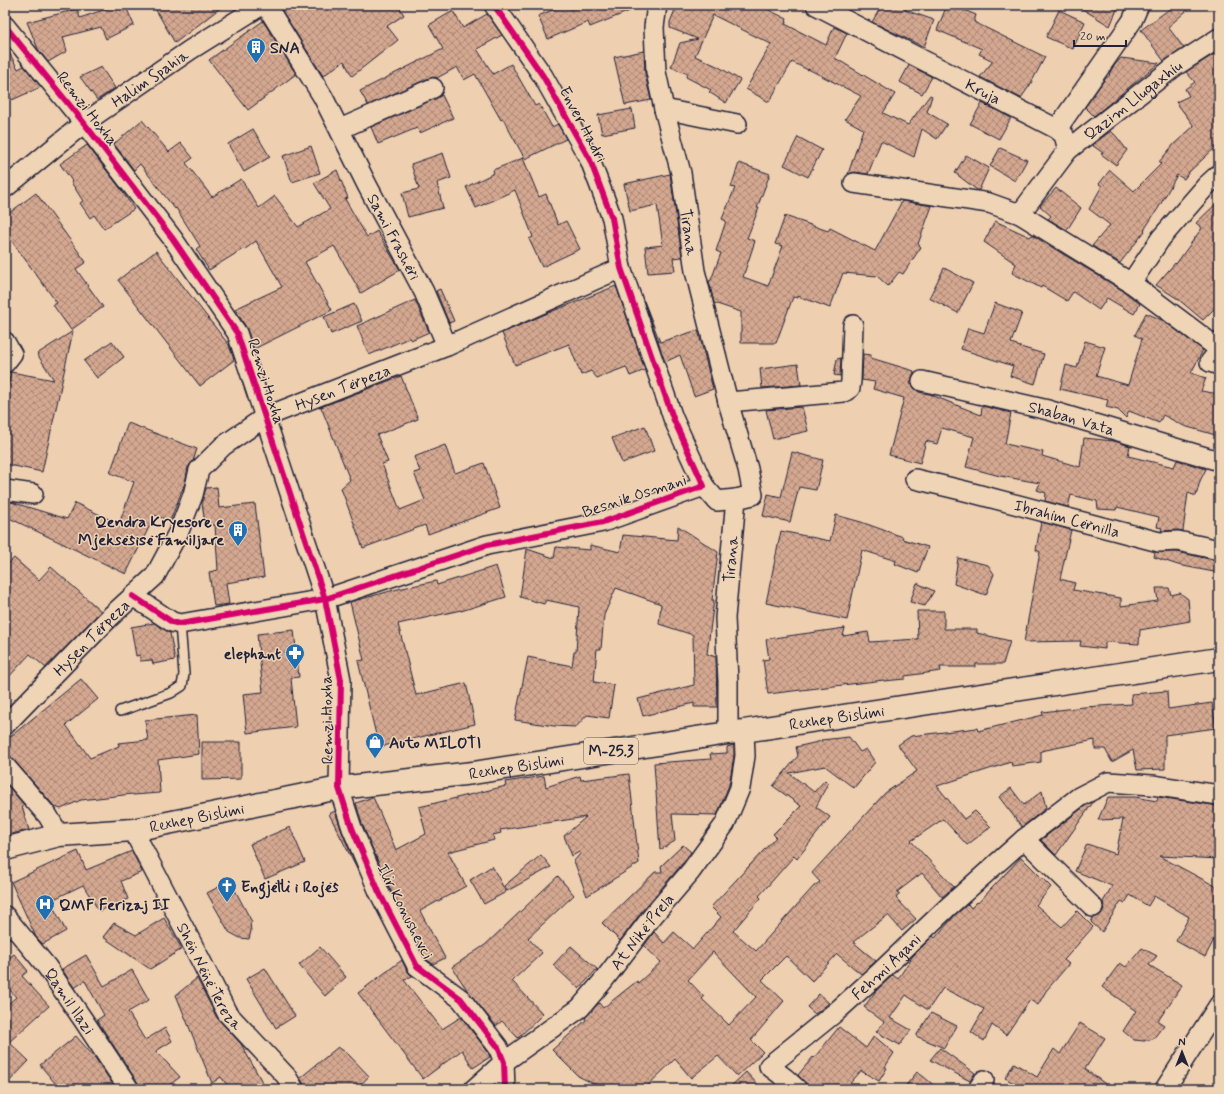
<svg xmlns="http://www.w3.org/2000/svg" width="1224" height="1094" font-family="Mynerve,sans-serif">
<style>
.building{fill:url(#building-cross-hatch);stroke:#22223b;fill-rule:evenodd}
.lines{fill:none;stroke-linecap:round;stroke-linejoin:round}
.service-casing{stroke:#22223b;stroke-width:12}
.minor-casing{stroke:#22223b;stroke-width:22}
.primary-casing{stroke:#22223b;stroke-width:25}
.service{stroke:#efd5b6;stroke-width:9}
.minor{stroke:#efd5b6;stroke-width:19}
.primary{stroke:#efd5b6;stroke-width:22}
.cycleway-casing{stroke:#efd5b6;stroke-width:8}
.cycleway{stroke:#d6006c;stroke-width:6}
.labels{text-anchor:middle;stroke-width:3;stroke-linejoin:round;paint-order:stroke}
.shield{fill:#efd5b6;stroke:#605860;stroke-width:1}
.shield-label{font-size:15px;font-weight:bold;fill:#22223b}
.poi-label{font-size:16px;font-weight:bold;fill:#22223b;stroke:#efd5b6;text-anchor:start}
.street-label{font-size:16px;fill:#22223b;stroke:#efd5b6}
</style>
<defs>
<pattern id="building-cross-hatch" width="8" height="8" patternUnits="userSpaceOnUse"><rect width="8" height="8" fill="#d4a890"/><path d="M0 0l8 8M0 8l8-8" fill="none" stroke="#ac8877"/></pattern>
</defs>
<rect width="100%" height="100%" fill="#eecfb0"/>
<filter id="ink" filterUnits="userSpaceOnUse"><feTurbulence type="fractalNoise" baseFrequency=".025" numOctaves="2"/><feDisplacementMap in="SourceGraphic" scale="8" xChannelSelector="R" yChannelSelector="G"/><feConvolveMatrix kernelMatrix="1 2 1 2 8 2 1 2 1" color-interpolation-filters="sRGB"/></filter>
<g filter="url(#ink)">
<path class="building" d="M117,5H125L134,25L106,39L101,27L63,37L67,51L48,62L38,49L27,22L77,9L80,18Z
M153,5H224L175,43Z
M286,5H398L404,15L387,26L398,40L352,76L344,61L323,76L281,9Z
M564,5H570L571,9L582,5L642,6L590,27L588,22L548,39L538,16Z
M677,5H759L787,19L785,24L826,45L834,27L847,33L835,58L895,94L883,113L908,125L930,95L932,96L927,112L947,124L937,139L922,129L914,157L881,141L868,174L855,172L848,174L863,129L845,119L861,96L808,69V70L792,62L769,102L746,89L771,44L713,15L695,56L719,67L740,80L726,103L709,92L711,90L686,77L688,74L671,67L680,43L698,39L670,28V22Z
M882,5H907L905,10L934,20L924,47L872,22Z
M947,5H952L976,15L974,22L1045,57L1030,85L1021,98L980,77L993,61L979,54L982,49L937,30Z
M1076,5H1119L1110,26Z
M1175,5H1193L1168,27L1184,48L1164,61L1141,30Z
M1059,10L1085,22L1073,49L1046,37Z
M453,11L463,28L487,14L502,35L477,49L493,74L511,64L535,106L539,104L552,127L558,124L566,139L525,159L503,119L501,120L475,74L464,80L457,67L437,78L434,77L429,78L368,105L360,91L443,49L429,25Z
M263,21L296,74L248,110L209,60Z
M5,45L18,69L24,66L41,87L12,100L5,86Z
M644,51L645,74L651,100L625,105L614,57Z
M1219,51V144L1189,172L1184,179L1177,175L1159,207L1144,230L1145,231L1120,263L1092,246L1110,225L1089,209L1102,186L1099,184L1110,170L1134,191L1161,164L1159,162L1174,144L1194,126L1176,102L1189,96L1185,89L1195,82L1186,72Z
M1121,58L1159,63L1094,116L1085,107L1105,79L1110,75L1109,74L1113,67Z
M909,65L932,77L922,94L900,82Z
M101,67L115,88L97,100L80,77Z
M442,95L453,118L420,133L417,128L378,144L371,127L437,98Z
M982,103L1011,118L999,139L970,124Z
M632,109L635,128L602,134L598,115Z
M142,120L169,152L181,143L193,158L186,163L212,197L241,179L259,208L275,196L298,227L330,209L314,183L337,170L348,198L345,199L367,237L377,231L400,270L361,293L334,246L305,262L332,310L254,349L247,329L235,309L282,287L256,241L244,250L243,249L209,270L196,249L200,246L176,208L175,209L140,164L134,170L114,144Z
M253,129L270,157L244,172L228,144Z
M1111,131L1116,136L1127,150L1116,165L1101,154L1103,153L1092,145Z
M798,137L822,150L808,177L784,165Z
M87,145L120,188L134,209L104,229L94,215L90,218L80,203L83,201L71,182L72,181L60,164Z
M311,146L320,173L292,182L283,156Z
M1000,148L1027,160L1015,181L990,166Z
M443,153L451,178L437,183L443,208L408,217L402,193L419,189L411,164Z
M966,155L989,168L979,190H977L955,173Z
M523,158L539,197L546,194L558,225L566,221L580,249L542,267L529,239L533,237L515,190L476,208L466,187L494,173L493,170Z
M739,163L770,174L757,208H759L747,238L755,241L743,277L768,286L783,246L775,244L785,216L828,231L830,228L875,251L902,201L932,206L918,244L921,247L903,274L899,272L888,286L877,276L843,273L830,308L798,296V298L793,297L776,343H741V312L714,303L709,281L711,280L721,253L716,251L726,221L722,219L735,188L731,187Z
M670,174L682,257L673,258L675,271L648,273L645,247L663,245L657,205L630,211L624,184Z
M1056,188L1081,208L1067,230L1048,219L1051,216L1040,206Z
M36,193L86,262L76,269L103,307L71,330L53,305L57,303L5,232V216Z
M1219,201V304L1203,320L1178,299L1156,285L1175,263L1176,264L1202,228L1196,223Z
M995,221L1030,237L1032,235L1125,292L1140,304L1134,314L1107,298L1099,310L1073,292L1067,301L1042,286L1041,288L1012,273L1016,264L984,242Z
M156,251L229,345L234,360L200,386L118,280Z
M944,268L973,283L958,313L929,298Z
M616,286L645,370L630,376L626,367L597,378L591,371L581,375L569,344L515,365L502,333L548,313Z
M440,289L454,321L449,323L436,291Z
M415,300L429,332L411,340L409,338L369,355L357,326Z
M644,301L660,342L698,330L713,389L694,396L680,355L665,362Z
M995,303L1022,313L1011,343L1017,345V346L1044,354L1035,384L1010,376L1013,366L961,349L968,328L984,333Z
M354,304L362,321L331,334L324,317Z
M1146,313L1164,321L1203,350L1191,373L1206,378L1201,391L1219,394V436L1184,426L1163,415L1159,423L1129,411L1126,418L1118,410L1106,407L1108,400L1060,389L1066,365L1077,368L1085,341L1105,347L1096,376L1128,385L1142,339L1135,335Z
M73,331L42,472L5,464V401L11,372L54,380L37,354Z
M112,341L124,357L97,378L84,361Z
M863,354L871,355V358L914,371L910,384H911L915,389L919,392L934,395V396L981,415L982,406L1011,413L1005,444L1043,452L1042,456L1080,467L1084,438L1114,441L1130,446L1128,456L1174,467L1177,460L1206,469L1200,481L1196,496L1188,493L1183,531L1178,530L1161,531L1162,528L1157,527L1159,517L1117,507L1116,510L1098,509L1097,501L1071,495L1068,507L1045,501L1046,493L1037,490L1040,483L1000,476L966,467L974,437L942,428L937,444L926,441L920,463L889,455L904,398L873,389L875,382L862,380Z
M841,358L840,376L834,375L837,359Z
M798,364L801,385L762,388L760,369Z
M401,376L418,419L377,435L388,462L382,464L400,510L425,500L414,473L420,471L414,457L445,445L455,473L484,463L500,508L428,534L425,525L363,548L341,488L350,480L321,407Z
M802,407L808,431L773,439L766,410Z
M128,423L197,449L193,461L188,467L185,483L170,521L155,515L126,574L5,516V501L11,502L67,519L75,503L119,524L134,482L110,473Z
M645,426L654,451L622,463L612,438Z
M792,452L823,460L816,490L799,487L790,522L763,516L768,494L781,497Z
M217,487L219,508L255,504L264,577L226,583L229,604L214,606L209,572L218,570L215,525H205L202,502L206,488Z
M836,515L861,522L903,537L902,539L928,547L918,573L895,564L896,561L862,550L847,620L766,603L781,531L830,541Z
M1041,522L1071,530L1060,579L1075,583L1073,590L1121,598V606L1158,601L1156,588H1169L1171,595L1180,593L1188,599L1190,621L1140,630L1139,644L1105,642V649L1080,646L1081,641L1024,642L1040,552L1036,550Z
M678,526L718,552L712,600H714L707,654L716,657L717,707H694V703L643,716L638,699L694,685L693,635L659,624L661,604L616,588L604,615L601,649H597L594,682L614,685L609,718L587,715L576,727L554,726L515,720L528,657L572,666L574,652H576L579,607L546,600L544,604L520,597L527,549L554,558L556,547L590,550V545L620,552L623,535L677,540Z
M1155,552H1177L1219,561V573L1178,565L1154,557Z
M14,558L39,580L51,567L101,611L46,668L30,654L5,681V567Z
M958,558L988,565L994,574L986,595L954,584Z
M496,566L506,597L461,611V610L398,624L416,695L466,683L475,724L379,747L358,661L364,660L350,602L398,589L436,581L437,585Z
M917,583L934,591L925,606L910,602Z
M917,611H944V629H977V633L1010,641L1003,664H976V667H940L941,671L905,676V679L884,681V680L768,694L763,660L769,659L766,639L845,628L843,636L868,632L870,642L918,639Z
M154,623L170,633L175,660L153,664L152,660L140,661V655L136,656L131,627Z
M294,630L299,677L291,678L296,727L247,733L243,694L263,692L257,634Z
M81,679L98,699L66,725L90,758L119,746L118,743L148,740L145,720L197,715L199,754L158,760L160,793L133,795L132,794L81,800L61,809L55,807L13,759L9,756L5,750V741Z
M1167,691L1168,709L1212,703L1216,728L1165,735V769L1137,770L1133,750L1112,762L1105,749H1095V740L1041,751V762L1012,766L1011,762L937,786L964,819L975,811L991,827L967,845L943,819L911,841L954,887L942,897L922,873L897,892L900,894L896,898L916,919L902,931L888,915L853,942L876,961L861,974L837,954L812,981L786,956L762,980L784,1001L751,1040L763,1052L737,1076L718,1056L691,1078L675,1059L644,1089H604L578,1076L552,1050L586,1020L585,1018L599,1003L603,1008L637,981L638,983L661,962L644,946L654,932L664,943L674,932L693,949L721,917L711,907L776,837L773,834L801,806L773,786L798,756L796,747L822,741L821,740L849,737L860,752L866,749L875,762L854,788L825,766L789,773L814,792L825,780L828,783L816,807L830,817L797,859L794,856L759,896L761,898L733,931L756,951L788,915L814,886L820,882L812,873L885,793L917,771L898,745L911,736L977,728L978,731L1043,715L1042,712L1084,707L1132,704L1131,694ZM713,952L756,997L729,1025L702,999L704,997L688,980Z
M202,742H241V779L202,780Z
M734,745V755L729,785L717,815L672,814L675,841L660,850L654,763L711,759L710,754L727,753V747Z
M629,774L639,863L587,896L574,861L580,854L579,852L572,856L564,836L586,817L500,830L501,833L493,835L494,840L448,852L466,886L420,911L445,958L433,964L426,959L389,887L362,824L356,803L373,797L396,850L426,834L419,807L506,786L505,782L544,776L546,787L580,776L581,780Z
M8,786L24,805L22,806L29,830L7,835L5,827V789Z
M1011,788L1024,805L1042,791L1046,808L1022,827L999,797Z
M1108,797H1135L1157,801L1158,797L1219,806V859L1159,856L1219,888V930L1205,957L1176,941L1189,917L1154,896L1148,906L1130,895L1125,903L1121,901L1102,932L1091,922L1093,918L1096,917L1101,914L1104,909L1103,902L1112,886L1075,871L1087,844L1116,854L1123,819L1098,820Z
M1094,801L1056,855L1041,840L1085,806Z
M335,811L342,832L358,871L329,814Z
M290,827L305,862L265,879L250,844Z
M683,845L691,852L682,864L642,911L620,941L602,923L655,872H662L661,866Z
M78,851L86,870L132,851L142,872L121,881L128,899L99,911L83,885L50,901L66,931L43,944L36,937L11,882Z
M541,855L551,867L507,891L504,886Z
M1021,857L1051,887L1036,905L1062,927L1077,911L1093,927L1064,960L1069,964L1046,991L1038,1005L1030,1000L1006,1035L992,1025L984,1041L971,1032L984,1009L943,988L928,1010L906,995L890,1018L911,1030L900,1045L876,1032L884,1022L864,1007L876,991L893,975L898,979L912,957L933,936L935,938L956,914L968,904L971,908L977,902L978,903Z
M492,866L506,892L484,904L470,880Z
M558,876L574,895L528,938L542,953L512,981L543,1014L518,1038L502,1021L496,1026L467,990L452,967L485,945Z
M230,881L252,922L250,923L251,931L249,939L240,938L229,932L207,893Z
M164,918L182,949L150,969L103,937L114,923L136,935Z
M571,946L597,969L579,989L553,965Z
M320,947L346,977L325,996L299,965Z
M1142,948L1157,956L1149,965L1182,985L1158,1021L1164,1025L1153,1039L1144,1041L1134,1040L1123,1031L1136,1011L1102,987L1120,963L1126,967Z
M14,954L28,971L22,976L49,1006L9,1042L29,1061L5,1086V1007L16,997L5,984V961Z
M86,955L104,986L132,970L149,1000L128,1012L145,1040L165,1028L172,1041L156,1051L180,1077L164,1089H140L138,1083L97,1020L104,1015L85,981L74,988L62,969Z
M402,960L407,971L412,976L404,980L442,1029L461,1017L488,1052L490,1057L473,1068L462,1050L423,1079L358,993Z
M265,968L295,1016L276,1028L246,979Z
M197,978L217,1018L241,1044L266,1089H230L221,1077L212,1083L176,995Z
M819,994L829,1003L815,1014L807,1007Z
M931,1013L957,1026L944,1048L916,1036Z
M1080,1023L1105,1038L1085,1069L1112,1089H1024L1005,1078L1014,1063L1037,1077L1054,1049L1060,1054Z
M839,1027L866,1048L874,1036L894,1053L885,1067L887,1068L879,1081L861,1071L845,1089H811L798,1075L813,1057L814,1058Z
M76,1036L95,1058L116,1089H60L40,1065Z
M338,1047L348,1054L369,1076L357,1089H305L304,1084L300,1078Z
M940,1048L975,1073L970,1081L930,1060Z
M746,1072L762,1089H728Z
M917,1072L924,1077L938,1089H903Z"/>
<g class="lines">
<defs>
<path id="service" d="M120,711L171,693L182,686L184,674L180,624"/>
<g id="minor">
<path id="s1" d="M266,5L323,97L367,185L424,292L447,346"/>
<path id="s2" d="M657,5L654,27L656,72L664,109L681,173L695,271L728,402L748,469L753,495L736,499L725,618L728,681V733"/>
<path id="s3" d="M816,5L1057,129L1064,135L1068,150L1020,214L989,203L854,183"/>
<path d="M5,26L84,123L173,239L237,333L325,599L341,680L339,788L352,828L379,892L417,966L461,999L498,1047L504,1062L505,1089"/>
<path d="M664,109L737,124"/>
<path d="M340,129L433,88"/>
<path d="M1057,129L1132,21L1139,5"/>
<path id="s4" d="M1068,150L1174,67L1219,38"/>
<path id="s5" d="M5,188L84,123L190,50L262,5"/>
<path d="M1020,214L1131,283L1219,349"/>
<path d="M1131,283L1161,238L1207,185L1219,174"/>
<path d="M5,342L12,354L5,363"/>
<path d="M1219,351L1210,362L1219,365"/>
<path id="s6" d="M922,381L1048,410L1219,461"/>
<path d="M728,402L844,392L850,388L851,381L853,325"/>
<path id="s7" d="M915,479L965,491L1159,542L1178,541L1219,550"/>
<path d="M704,486L717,501L736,499"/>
<path d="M5,490L33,494"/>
<path d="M133,596L172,622L180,624L325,599L487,545L603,522L704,486L673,418L621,268L612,218L590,160L543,76L494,5"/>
<path id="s8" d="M5,725L110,617L155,576L179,531L193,495L199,470L223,446L265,417L447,346L621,268"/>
<path d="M5,766L48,816L59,835"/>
<path id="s9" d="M133,830L200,959L227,1013L286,1076L294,1089"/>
<path d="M1024,839L1093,907"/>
<path id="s10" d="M5,916L47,967L84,1021L129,1089"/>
<path id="s11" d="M474,1089L504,1062L580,1008L603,981L651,918L691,871L725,824L740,788L745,756L744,731"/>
<path id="s12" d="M797,1089L785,1078L769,1066L837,1011L878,974L948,907L1024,839L1079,797L1108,782L1152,785L1219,795"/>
<path d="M978,1089L984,1080"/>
<path d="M1165,1089L1219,1005"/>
</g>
<g id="primary">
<path id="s13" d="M5,849L59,835L133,830L339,788L473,773L728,733L744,731L1219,659"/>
</g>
</defs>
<use href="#service" class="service-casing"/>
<use href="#minor" class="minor-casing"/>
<use href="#primary" class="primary-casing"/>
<use href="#service" class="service"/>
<use href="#minor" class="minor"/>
<use href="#primary" class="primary"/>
<defs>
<path id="cycleway" d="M5,26L84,123L173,239L237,333L325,599L341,680L339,788L352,828L379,892L417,966L461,999L498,1047L504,1062L505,1089
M133,596L172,622L180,624L325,599L487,545L603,522L704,486L673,418L621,268L612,218L590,160L543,76L494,5"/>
</defs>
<use href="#cycleway" class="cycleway-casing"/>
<use href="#cycleway" class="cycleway"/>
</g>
</g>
<defs>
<symbol id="building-pin" viewBox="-11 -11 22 30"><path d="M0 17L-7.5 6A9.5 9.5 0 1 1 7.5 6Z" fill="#1f6fb2" stroke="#efd5b6"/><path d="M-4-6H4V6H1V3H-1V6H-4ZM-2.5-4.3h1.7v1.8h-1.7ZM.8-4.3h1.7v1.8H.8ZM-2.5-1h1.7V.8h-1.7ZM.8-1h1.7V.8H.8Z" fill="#fff"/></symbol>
<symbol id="pharmacy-pin" viewBox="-11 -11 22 30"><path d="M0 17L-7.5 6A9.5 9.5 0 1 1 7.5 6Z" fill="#1f6fb2" stroke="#efd5b6"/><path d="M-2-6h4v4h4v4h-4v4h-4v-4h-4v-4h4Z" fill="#fff"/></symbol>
<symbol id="shop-pin" viewBox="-11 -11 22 30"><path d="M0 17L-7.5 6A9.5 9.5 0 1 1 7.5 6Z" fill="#1f6fb2" stroke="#efd5b6"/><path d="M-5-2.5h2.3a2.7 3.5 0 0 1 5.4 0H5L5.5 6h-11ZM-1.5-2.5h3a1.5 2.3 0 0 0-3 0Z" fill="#fff"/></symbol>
<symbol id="church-pin" viewBox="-11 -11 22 30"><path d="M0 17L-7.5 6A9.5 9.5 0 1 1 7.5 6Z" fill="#1f6fb2" stroke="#efd5b6"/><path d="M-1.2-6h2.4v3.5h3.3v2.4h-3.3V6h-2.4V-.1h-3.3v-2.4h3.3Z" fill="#fff"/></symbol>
<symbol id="hospital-pin" viewBox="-11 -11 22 30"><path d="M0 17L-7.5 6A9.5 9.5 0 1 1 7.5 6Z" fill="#1f6fb2" stroke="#efd5b6"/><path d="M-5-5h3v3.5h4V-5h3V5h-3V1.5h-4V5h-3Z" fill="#fff"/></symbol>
</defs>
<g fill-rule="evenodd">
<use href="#building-pin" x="245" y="36" width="22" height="30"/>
<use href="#building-pin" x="227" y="519" width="22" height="30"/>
<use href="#pharmacy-pin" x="284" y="642" width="22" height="30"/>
<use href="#shop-pin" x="364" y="731" width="22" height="30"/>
<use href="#church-pin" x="216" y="875" width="22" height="30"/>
<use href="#hospital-pin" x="34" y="893" width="22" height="30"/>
</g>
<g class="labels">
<rect class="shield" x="584" y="738" width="54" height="26" rx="3"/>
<g class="shield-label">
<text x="611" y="756">M-25.3</text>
</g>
<g class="poi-label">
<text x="270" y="53">SNA</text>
<text x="224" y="527" text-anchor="end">Qendra Kryesore e<tspan x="224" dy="18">Mjeksësisë Familjare</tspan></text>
<text x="281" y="659" text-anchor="end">elephant</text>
<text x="389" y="748">Auto MILOTI</text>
<text x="241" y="892">Engjëlli i Rojës</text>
<text x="59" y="910">QMF Ferizaj II</text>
</g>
<g class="street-label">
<text dy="6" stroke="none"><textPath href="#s5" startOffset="182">Halim Spahia</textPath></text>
<text dy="6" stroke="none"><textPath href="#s3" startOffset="188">Kruja</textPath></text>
<text dy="6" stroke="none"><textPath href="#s4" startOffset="82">Qazim Llugaxhiu</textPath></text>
<text transform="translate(88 108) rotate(52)" y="6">Remzi Hoxha</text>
<text transform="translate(584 124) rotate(62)" y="6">Enver Hadri</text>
<text dy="6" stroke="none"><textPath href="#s2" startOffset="231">Tirana</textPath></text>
<text dy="6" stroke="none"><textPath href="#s1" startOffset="265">Sami Frashëri</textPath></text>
<text transform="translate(267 381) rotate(72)" y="6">Remzi Hoxha</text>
<text dy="6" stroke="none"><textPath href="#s8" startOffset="495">Hysen Tërpeza</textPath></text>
<text dy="6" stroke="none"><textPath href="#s6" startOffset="154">Shaban Vata</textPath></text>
<text transform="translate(634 495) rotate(-18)" y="6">Besnik Osmani</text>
<text dy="6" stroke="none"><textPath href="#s7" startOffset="157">Ibrahim Cërnilla</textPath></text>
<text transform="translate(730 559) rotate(-85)" y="6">Tirana</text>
<text dy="6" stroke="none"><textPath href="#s8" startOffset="123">Hysen Tërpeza</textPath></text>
<text dy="6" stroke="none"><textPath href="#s13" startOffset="843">Rexhep Bislimi</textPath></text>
<text transform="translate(326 720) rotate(-91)" y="6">Remzi Hoxha</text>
<text dy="6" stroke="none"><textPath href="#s13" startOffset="519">Rexhep Bislimi</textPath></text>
<text dy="6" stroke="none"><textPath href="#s13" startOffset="195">Rexhep Bislimi</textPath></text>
<text transform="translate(406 911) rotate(63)" y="6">Ilir Konushevci</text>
<text dy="6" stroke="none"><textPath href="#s11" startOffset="232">At Nikë Prela</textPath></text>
<text dy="6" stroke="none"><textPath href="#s12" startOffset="190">Fehmi Agani</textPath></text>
<text dy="6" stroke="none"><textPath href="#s9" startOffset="165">Shën Nënë Tereza</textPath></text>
<text dy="6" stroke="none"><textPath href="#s10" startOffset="107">Qamil Ilazi</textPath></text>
</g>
</g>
<rect width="1224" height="1094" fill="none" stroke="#efd5b6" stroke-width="20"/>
<rect x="10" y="10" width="1204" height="1074" fill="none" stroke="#22223b" stroke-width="1.5" filter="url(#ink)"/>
<g transform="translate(1182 1052)" stroke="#efd5b6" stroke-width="3" paint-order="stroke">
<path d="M0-3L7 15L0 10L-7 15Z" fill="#22223b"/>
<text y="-6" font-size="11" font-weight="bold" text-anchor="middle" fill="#22223b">N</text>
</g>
<path d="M1074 40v6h52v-6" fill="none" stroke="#22223b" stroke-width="2"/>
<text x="1080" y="40" font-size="12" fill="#22223b" stroke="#efd5b6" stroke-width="3" paint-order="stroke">20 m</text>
</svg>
